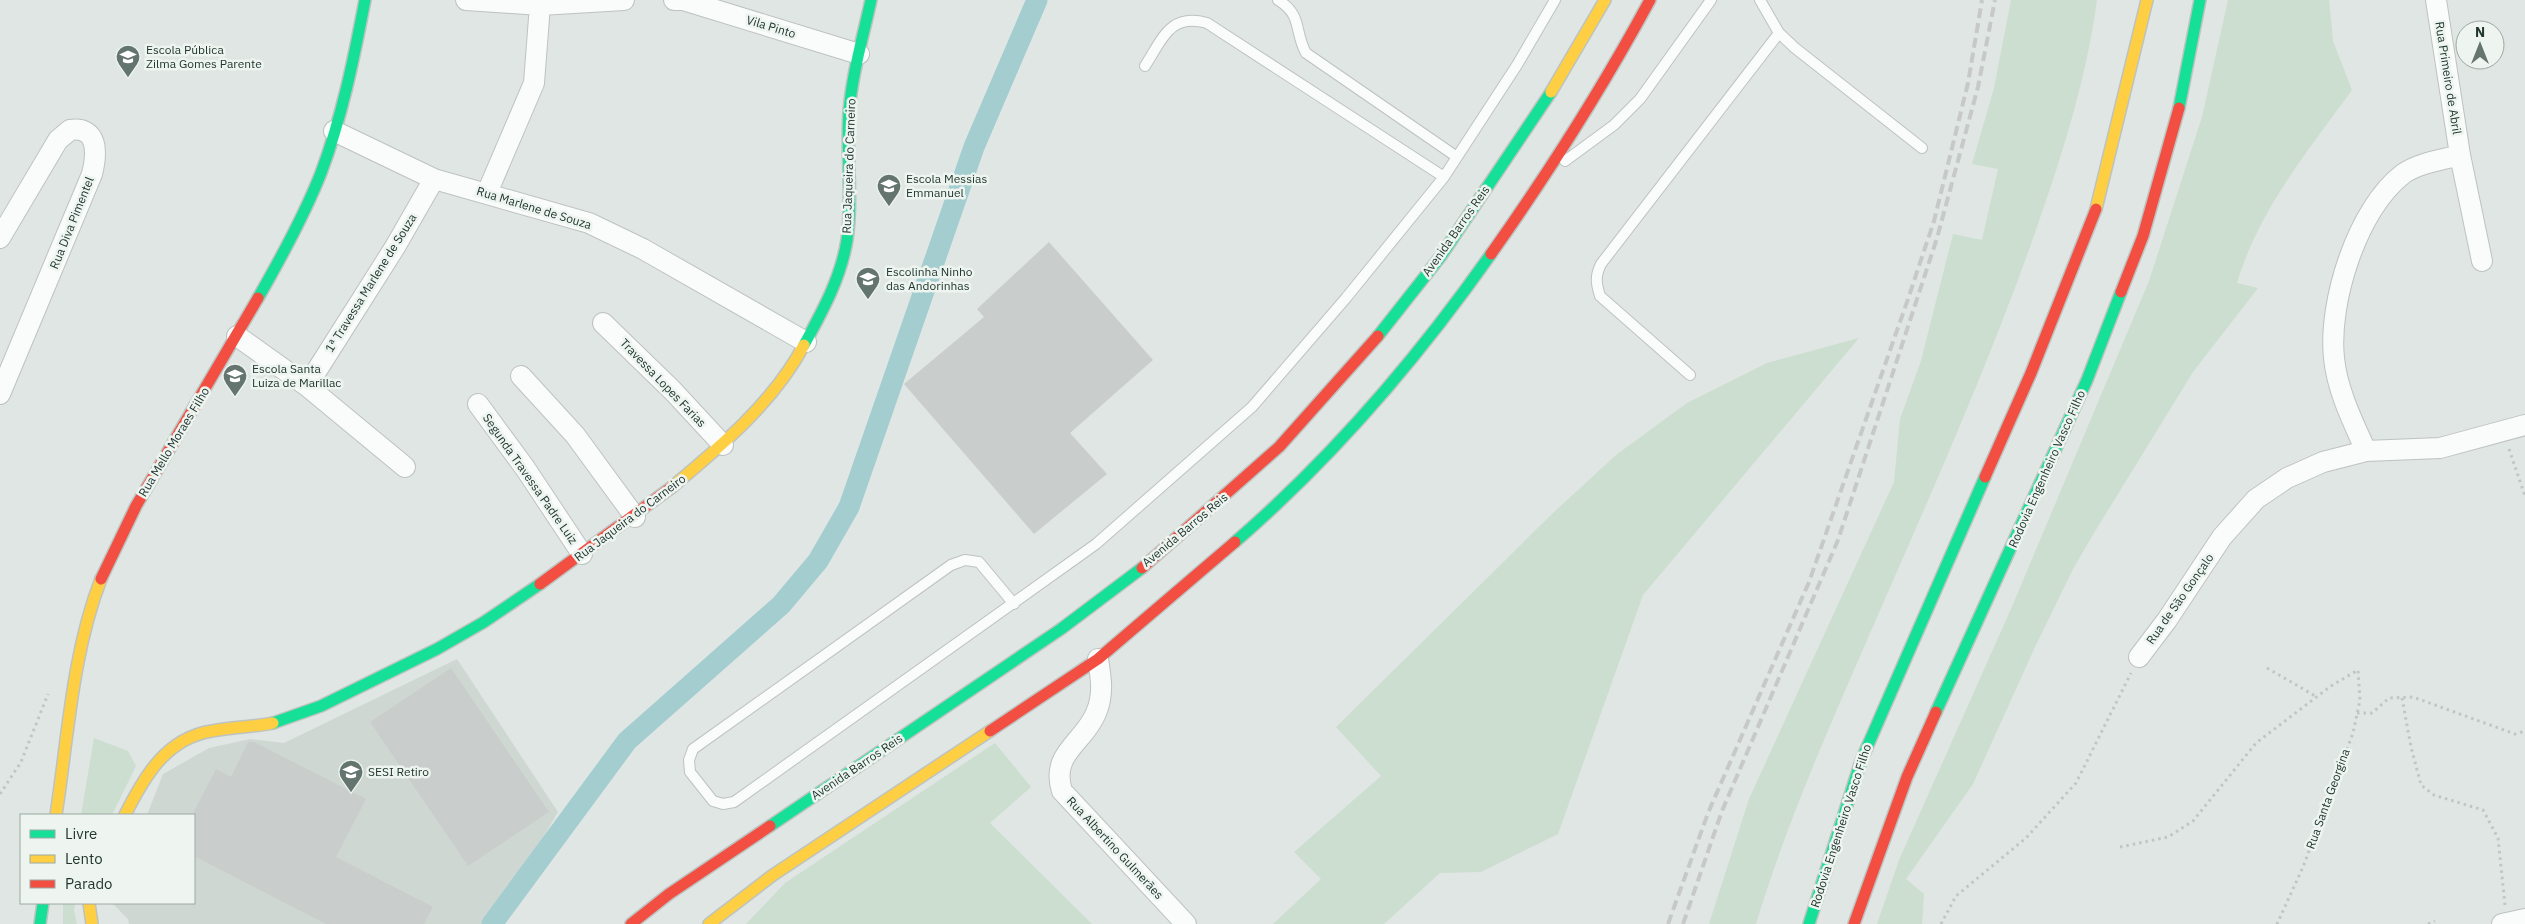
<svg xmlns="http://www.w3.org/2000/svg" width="2525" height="924" font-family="'IBM Plex Sans',sans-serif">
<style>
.built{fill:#cfd7d3}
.green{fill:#cbded0}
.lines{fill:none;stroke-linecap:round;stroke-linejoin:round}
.canal{stroke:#a4cdd0;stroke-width:21}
.building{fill:#c9cecc}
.lane-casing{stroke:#bdc3c0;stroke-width:12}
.street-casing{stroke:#bdc3c0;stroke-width:22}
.fast-casing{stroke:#bdc3c0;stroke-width:14}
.slow-casing{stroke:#bdc3c0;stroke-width:14}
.jam-casing{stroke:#bdc3c0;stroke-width:14}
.path{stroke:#bfc7c5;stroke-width:3;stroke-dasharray:2.5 4;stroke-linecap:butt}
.lane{stroke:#fafbfb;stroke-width:10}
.street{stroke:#fafbfb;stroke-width:20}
.fast{stroke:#16e098;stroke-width:11}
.slow{stroke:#ffcf43;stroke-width:11}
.jam{stroke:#f24e42;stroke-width:11}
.rail{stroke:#c6c9c8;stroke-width:4;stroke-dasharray:10 5;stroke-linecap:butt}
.labels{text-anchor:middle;stroke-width:5;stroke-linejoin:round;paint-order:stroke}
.street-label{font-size:12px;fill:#213630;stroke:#eef5f1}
.poi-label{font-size:12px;fill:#213630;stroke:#eef5f1;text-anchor:start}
</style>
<rect width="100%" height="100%" fill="#e0e6e3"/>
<path class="built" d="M457,659L558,812L528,863L482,924H129L128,919L112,903H194V815H147L163,774L209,748L250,739L284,743Z"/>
<path class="green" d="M2011,0H2097C2085,89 2056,174 2026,258C1981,382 1927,503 1874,624C1831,723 1787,821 1756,924H1709L1749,799L1894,482L1900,419L1921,361L1953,234L1982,240L1998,169L1972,164L1994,88Z
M2228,0H2329L2333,41L2352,90C2308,151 2259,209 2237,283L2258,288L2193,372L2094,533L2073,569L2035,647L1973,784L1906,879L1924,894L1922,924H1877L1899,860L2011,609L2149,281L2202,117Z
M1859,338L1643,595L1558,834L1481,872L1440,873L1384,924H1273L1321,879L1294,852L1381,776L1336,727L1553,513L1616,455L1687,403L1767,363Z
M94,738L128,751L136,766L112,815H81Z
M995,743L1031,787L990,823L1092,924H746L785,883Z
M63,903H75L74,910L77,924H63Z"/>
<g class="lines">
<path class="canal" d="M492,924L627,741L781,605L818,561L849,507L974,147L1037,0"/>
</g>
<path class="building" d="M1049,242L1153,360L1070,433L1107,474L1034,534L904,384L984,317L977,309Z
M451,668L549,812L468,866L370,722Z
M248,742H254L366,799L336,857L433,907L424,924H326L194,856V811L216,769L231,777Z"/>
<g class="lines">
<defs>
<path id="lane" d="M1278,0C1303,15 1294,32 1306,53L1457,157
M1760,0L1779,33L1795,48L1922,148
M1145,66C1163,38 1170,13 1207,23L1444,177
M1565,161L1614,125L1640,99L1711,0
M1690,375L1600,296C1596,283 1595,276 1601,264L1779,33
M1014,604L979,562L965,560L951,565L693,749L689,760L690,772L713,801L723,804L734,802L1096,544L1252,407L1346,298L1444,177L1517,65L1555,0"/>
<path id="street" d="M466,0L540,5L624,0
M674,0H683L859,54
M2436,0L2460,155L2482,261
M334,131L434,179L589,223L643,249L806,342
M487,193L534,83L540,5
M0,238L58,140L70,130C99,126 97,154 92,174L0,394
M603,323L673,391L723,445
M237,336L307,386L405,467
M521,376L575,435L635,517
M307,386L395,247L434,179
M478,404L525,468L582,554
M2366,451C2353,422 2337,390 2334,358C2328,303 2357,209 2403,174C2418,163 2442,160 2460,155
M2139,657L2167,620L2222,537L2256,499L2287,478L2323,462L2366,451L2440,448L2525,425
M1098,659C1101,678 1104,694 1096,713C1084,743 1050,753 1062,791L1186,924
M2502,924L2525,919"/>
<path id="fast" d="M2179,108L2200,0
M258,298C281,258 304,216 321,173C342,117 354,58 365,0
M1378,336L1441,256L1551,92
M804,345C822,312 841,278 847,240C853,198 846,154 849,112C852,74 863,37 871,0
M1235,542C1332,458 1417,359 1491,254
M1936,712L2087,380L2121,292
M273,723L321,706L437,649L484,622L540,584
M770,826L1061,629L1142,568
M40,924L43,903
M1809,924L1861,761L1985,477"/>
<path id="slow" d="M1551,92L1605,0
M2096,209L2147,0
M672,487C720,447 774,402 804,345
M56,815C68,737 72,654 101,579
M125,815C144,777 166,738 212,731C232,727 253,727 273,723
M89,903L92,924
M709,924L773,875L990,731"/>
<path id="jam" d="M1491,254C1549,172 1602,89 1650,0
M2121,292L2143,236L2179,108
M1985,477L2031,373L2096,209
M1142,568L1279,447L1378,336
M101,579L136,506L258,298
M540,584L672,487
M990,731L1098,659L1235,542
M631,924L669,894L770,826
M1854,924L1907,777L1936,712"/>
</defs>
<use href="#lane" class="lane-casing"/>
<use href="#street" class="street-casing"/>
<use href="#fast" class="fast-casing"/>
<use href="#slow" class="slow-casing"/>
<use href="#jam" class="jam-casing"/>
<path class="path" d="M2509,449L2525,496
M2267,668L2317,697
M2402,698L2411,747L2421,785L2434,795L2483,810L2498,838L2505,905
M2357,713H2372L2389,698L2413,697L2515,734L2525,731
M0,794L21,762L48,694
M2120,847L2168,837L2193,821L2256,743L2331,686L2358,670L2360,700L2353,733L2303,867L2277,924
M1941,924L1956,896L2026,838L2076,783L2131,673
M2428,924L2435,921"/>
<use href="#lane" class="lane"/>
<use href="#street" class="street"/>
<use href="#fast" class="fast"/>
<use href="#slow" class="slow"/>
<use href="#jam" class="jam"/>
<path class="rail" d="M1668,924L1708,813L1809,582L1908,299L1934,221L1968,83L1982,0
M1683,924L1722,811L1838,540L1937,238L1978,87L1995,0"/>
</g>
<defs>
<symbol id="school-pin" viewBox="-11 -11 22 30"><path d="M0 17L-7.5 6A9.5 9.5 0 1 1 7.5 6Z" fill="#64746f" stroke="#eef5f1"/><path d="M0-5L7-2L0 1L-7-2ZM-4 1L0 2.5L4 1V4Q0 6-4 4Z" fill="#fff"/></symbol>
</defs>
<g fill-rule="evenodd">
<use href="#school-pin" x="114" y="43" width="28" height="38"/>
<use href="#school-pin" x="875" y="172" width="28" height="38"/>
<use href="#school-pin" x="854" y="265" width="28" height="38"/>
<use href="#school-pin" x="221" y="362" width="28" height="38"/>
<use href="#school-pin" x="337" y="758" width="28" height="38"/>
</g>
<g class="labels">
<g class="street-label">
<text transform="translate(771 27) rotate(17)" y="4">Vila Pinto</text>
<text transform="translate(2448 78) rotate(81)" y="4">Rua Primeiro de Abril</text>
<text transform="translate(849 166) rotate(-88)" y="4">Rua Jaqueira do Carneiro</text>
<text transform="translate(534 208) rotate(17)" y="4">Rua Marlene de Souza</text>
<text transform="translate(72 223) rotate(-68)" y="4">Rua Diva Pimentel</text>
<text transform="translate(1456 231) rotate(-55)" y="4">Avenida Barros Reis</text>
<text transform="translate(371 283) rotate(-58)" y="4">1ª Travessa Marlene de Souza</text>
<text transform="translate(663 383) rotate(46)" y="4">Travessa Lopes Farias</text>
<text transform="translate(174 442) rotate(-59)" y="4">Rua Mello Moraes Filho</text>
<text transform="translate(2047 469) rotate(-66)" y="4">Rodovia Engenheiro Vasco Filho</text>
<text transform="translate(530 479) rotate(55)" y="4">Segunda Travessa Padre Luiz</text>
<text transform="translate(630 518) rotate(-37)" y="4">Rua Jaqueira do Carneiro</text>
<text transform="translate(1185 530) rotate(-40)" y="4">Avenida Barros Reis</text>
<text transform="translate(2180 599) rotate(-55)" y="4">Rua de São Gonçalo</text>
<text transform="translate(857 767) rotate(-34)" y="4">Avenida Barros Reis</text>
<text transform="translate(2328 799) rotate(-70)" y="4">Rua Santa Georgina</text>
<text transform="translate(1841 826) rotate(-72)" y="4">Rodovia Engenheiro Vasco Filho</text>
<text transform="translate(1115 848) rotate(47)" y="4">Rua Albertino Gulmerães</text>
</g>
<g class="poi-label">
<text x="146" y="54">Escola Pública<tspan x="146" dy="14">Zilma Gomes Parente</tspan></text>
<text x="906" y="183">Escola Messias<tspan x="906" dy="14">Emmanuel</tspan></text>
<text x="886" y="276">Escolinha Ninho<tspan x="886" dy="14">das Andorinhas</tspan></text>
<text x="252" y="373">Escola Santa<tspan x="252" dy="14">Luiza de Marillac</tspan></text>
<text x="368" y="776">SESI Retiro</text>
</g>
</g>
<rect x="20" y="814" width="175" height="90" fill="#eef5f1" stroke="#9ca9a4"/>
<rect x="30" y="830" width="25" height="8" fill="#16e098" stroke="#9ca9a4"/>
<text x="65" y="839" font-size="15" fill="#213630">Livre</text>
<rect x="30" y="855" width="25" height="8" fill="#ffcf43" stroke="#9ca9a4"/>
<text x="65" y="864" font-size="15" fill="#213630">Lento</text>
<rect x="30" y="880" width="25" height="8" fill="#f24e42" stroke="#9ca9a4"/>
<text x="65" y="889" font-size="15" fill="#213630">Parado</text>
<g transform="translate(2480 45)"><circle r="24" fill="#eef5f1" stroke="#9ca9a4"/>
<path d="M0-4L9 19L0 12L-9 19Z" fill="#64746f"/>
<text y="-8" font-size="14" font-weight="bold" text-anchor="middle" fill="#213630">N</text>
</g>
</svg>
